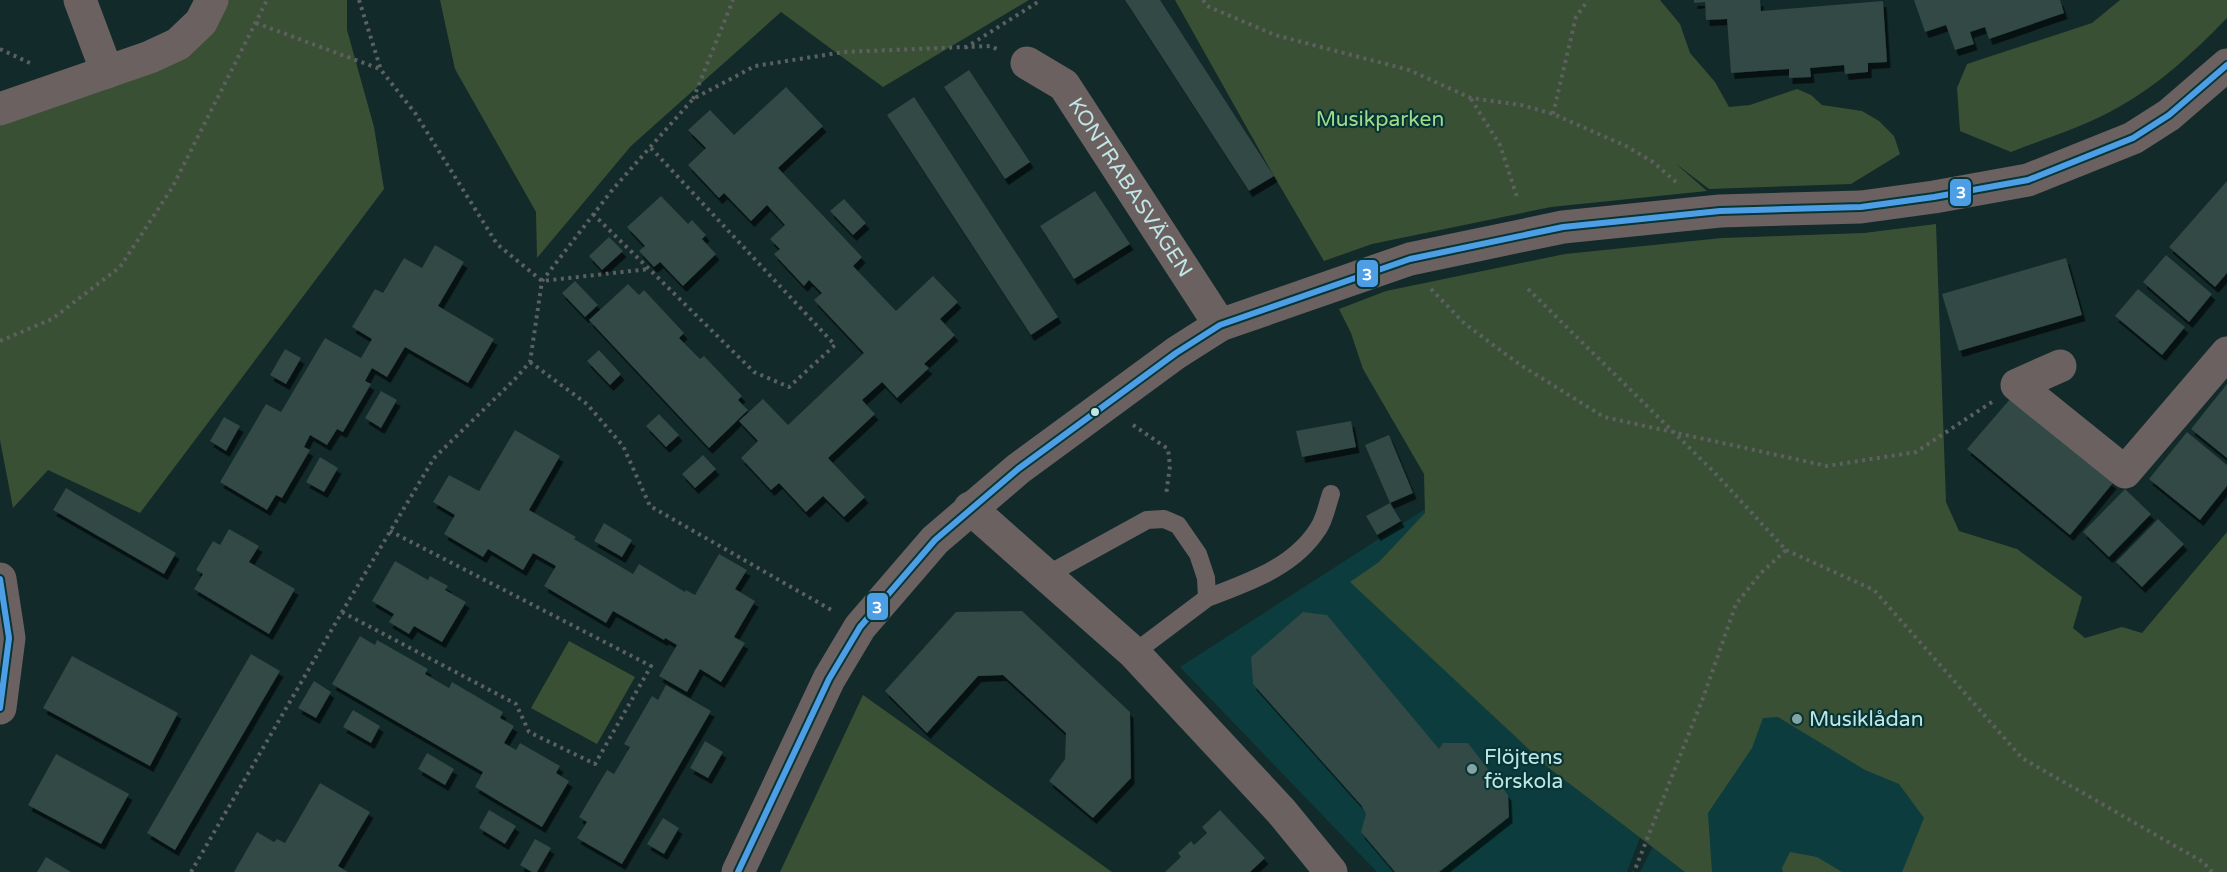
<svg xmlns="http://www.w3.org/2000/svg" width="2227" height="872" font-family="'Varela Round',sans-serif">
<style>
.built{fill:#0c3c3d}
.green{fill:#3a5034}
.building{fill:#304845;filter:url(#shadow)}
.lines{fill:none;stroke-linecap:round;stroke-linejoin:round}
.path{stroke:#5d6060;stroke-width:4;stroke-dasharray:3 4.5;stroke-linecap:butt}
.service{stroke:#6c6161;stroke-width:18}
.minor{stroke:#6c6161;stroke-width:33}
.bus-1-casing{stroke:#073535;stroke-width:10}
.bus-1{stroke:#4d9ee5;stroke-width:6}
.bus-dot{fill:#c1e6e6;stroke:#073535;stroke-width:2}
.poi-dot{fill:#84a4a4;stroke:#073535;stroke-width:2}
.labels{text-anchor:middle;stroke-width:4.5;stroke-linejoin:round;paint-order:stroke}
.park-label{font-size:21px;fill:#a2d98a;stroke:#073535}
.street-label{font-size:21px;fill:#c1e6e6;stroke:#073535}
.poi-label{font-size:21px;fill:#c1e6e6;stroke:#073535;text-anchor:start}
.line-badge{stroke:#073535;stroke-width:2}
.badge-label{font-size:16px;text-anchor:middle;font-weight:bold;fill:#fff}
</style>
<defs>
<filter id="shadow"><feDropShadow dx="3.5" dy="6" stdDeviation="0" flood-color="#0009"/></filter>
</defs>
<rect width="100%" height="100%" fill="#122a2a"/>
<path class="built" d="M1464,484L1720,628L1627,872H1377L1180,667Z
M1758,638L2102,872H1640Z"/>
<path class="green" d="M212,0H347V30L374,127L384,189L140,513L48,470L13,508L0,440V109L150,57Z
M440,0H1029L883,87L781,12L631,146L537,258L536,212L455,69Z
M1175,0H1660L1680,24L1690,53L1715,82L1729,107L1750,105L1797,89L1811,95L1822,105L1862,111L1879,121L1894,136L1900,154L1851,184L1709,189L1675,163L1707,191L1551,207L1372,244L1324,261L1274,176Z
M2120,0H2227V18C2194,52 2159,85 2117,108C2084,127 2046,138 2011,152L1960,131L1957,88L1967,64L2092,23Z
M1936,224L1946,502L1959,531L2017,549L2082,597L2073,628L2085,638L2122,627L2142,633L2227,532V872H1902L1924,818L1899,784L1865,770L1778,717L1763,718L1752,748L1708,813L1712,872H1685L1549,768L1350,582L1379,562L1425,513L1424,474L1363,369L1351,333L1339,309L1386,291L1565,254L1722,238L1864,233Z
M569,641L635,677L597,744L531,708Z
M863,695L1112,872H780Z
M1790,852L1817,857L1842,872H1783L1782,868Z"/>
<path class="building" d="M1125,0H1160L1274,176L1249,191Z
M1694,0H1760L1761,11L1883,1L1887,62L1868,63V72L1845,74L1844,65L1810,68L1811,77L1789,78V69L1731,73L1727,19L1706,20L1705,2L1694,3Z
M1914,0H2060L2064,13L1989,39L1985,27L1970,32L1974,44L1955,50L1946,25L1925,32Z
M969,70L1030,162L1005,179L944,87Z
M786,87L823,126L778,168L862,257L853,266L896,311L933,276L958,302L940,319L955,335L924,364L929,368L897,398L882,382L862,400L875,414L828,458L865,497L844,517L823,496L806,512L779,483L771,490L741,458L758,441L739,421L763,399L788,425L864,353L814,300L822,293L809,280L804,286L774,254L780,249L770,239L785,225L767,205L751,221L724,193L719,198L688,165L706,148L688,130L710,110L734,135Z
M914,97L1058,317L1031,335L887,115Z
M2227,181V273L2215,287L2169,247Z
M1095,191L1130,244L1074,279L1040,226Z
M661,196L688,224L692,220L706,235L702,239L716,254L683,286L660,262L654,267L639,251L645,246L627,227Z
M844,199L866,223L853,235L830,211Z
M609,237L623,251L602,270L589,256Z
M435,245L464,262L438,306L494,339L468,383L405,347L387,377L372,368L365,381L371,384L343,432L337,429L327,445L310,435L304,447L310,450L282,498L276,495L267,510L220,482L266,404L281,412L325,338L361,358L372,339L352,327L375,289L383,293L404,258L422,268Z
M2166,255L2212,294L2189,322L2143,282Z
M2066,258L2082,315L1959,351L1942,294Z
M575,281L598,305L585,317L562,293Z
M628,284L639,295L644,290L684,333L679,338L700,359L704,356L742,396L738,400L748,410L709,448L589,320Z
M2138,289L2185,327L2162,355L2115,316Z
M285,349L301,358L286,384L270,375Z
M599,350L621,374L610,385L587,361Z
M2227,384V458L2191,429Z
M381,391L397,400L381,428L365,418Z
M2011,398L2113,483L2070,535L1967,449Z
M659,414L679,435L666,447L646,426Z
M224,417L240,426L226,451L210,441Z
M1351,421L1356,447L1302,457L1296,431Z
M515,430L560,456L529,510L576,537L574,539L633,574L639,564L685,592L686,590L695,595L719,554L747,570L735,589L755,601L734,637L745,643L721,682L700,669L687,692L659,676L677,645L665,638L664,640L613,611L606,623L544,586L556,566L533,553L523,570L488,549L483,557L444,534L455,515L433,502L449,475L479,491Z
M2187,432L2227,465V486L2200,520L2149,479Z
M1389,435L1413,493L1390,503L1365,445Z
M703,455L716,469L695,488L682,474Z
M320,457L338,468L324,492L306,482Z
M66,488L176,553L164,574L53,510Z
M2125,489L2151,514L2109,557L2083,532Z
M1390,503L1401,521L1377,535L1366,516Z
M2158,519L2184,544L2142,587L2116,562Z
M604,523L632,540L622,557L594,541Z
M229,529L259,546L249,562L295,589L269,634L194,589L203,574L196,570L213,541L220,545Z
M395,561L428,580L430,576L448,586L445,590L466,602L442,642L414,626L409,634L389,622L394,614L372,601Z
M1022,611L1130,712L1131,778L1093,818L1049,781L1065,759L1066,733L1003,675L978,676L927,733L885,691L956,612Z
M1303,612L1327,615L1439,749L1443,743H1468L1508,795L1509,817L1439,872H1395L1361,832L1366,814L1361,805L1253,684L1251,657Z
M360,636L375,645L377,640L428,669L425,674L449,688L452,682L503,712L500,718L514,726L504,743L516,750L520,743L560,766L556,773L569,781L542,827L475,787L483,772L332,684Z
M251,654L280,671L175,850L147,833Z
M72,656L178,713L150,766L43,708Z
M314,681L331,692L316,718L298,708Z
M666,685L711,711L622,864L577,838L587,822L579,817L607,770L614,774L630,747L624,744L652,696L658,700Z
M353,710L380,726L371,743L343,727Z
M705,741L723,752L708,778L690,768Z
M427,753L454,769L445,785L418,769Z
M56,754L129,794L101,844L28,805Z
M320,783L370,812L338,866L348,872H234L257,832L274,842L277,839L285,843Z
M489,810L516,826L505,844L479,828Z
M1220,810L1265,858L1250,872H1165L1181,857L1178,853L1191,841L1194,845L1207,833L1202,827Z
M663,818L679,828L664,854L647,844Z
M535,839L551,848L537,872H532L520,865Z
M46,857L71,872H37Z"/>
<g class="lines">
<path class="path" d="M359,0L381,70L415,113L497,244L542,281L649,269
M1203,0L1207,6L1275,35L1409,70L1471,98L1521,105L1553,114L1626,146L1653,162L1676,182
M256,23L380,69
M965,48L1041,0
M0,49L32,64
M693,99L733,0
M1471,99L1500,145L1518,200
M1553,114L1576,17L1588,0
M593,214L754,372L789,387L835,345L650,147
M1431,289L1465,324L1519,364L1604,417L1827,466L1916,452L1992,402
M1528,289L1714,472L1786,550L1761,573L1736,604L1703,698L1634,872
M0,341L52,319L120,267L172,188L267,0
M530,362L587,404L623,446L650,506L833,611
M1133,425L1168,449L1170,466L1166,495
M1786,550L1874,590L2022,758L2203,862L2212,872
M342,612L516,704L529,732L595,764L651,666L390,531
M191,872L342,612L434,458L515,379L530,362L542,281L613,189L693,99L755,66L844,52L990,46L999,50"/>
<path class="service" d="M1047,575L1147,520L1164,519L1178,525L1198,554L1206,578L1207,598L1134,653
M1207,598C1248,582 1293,568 1318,529C1325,519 1327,505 1331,494"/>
<g class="minor">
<path d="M80,0L107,72"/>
<path id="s1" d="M1027,63L1064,85L1220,325"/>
<path d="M0,109L150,57L178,44L201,22L212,0"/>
<path d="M2060,366L2017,385L2125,472L2227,353"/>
<path d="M970,508L1134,653L1281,811L1331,872"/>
<path d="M0,579L9,638L0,708"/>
<path d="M738,872L829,679L860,627L935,540L1018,469L1176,353L1220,325L1410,259L1563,227L1720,211L1861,207L1934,197L2028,180L2133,138L2169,115L2227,65"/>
</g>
<defs>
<path id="bus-1" d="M0,579L9,638L0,708
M738,872L829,679L860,627L935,540L1018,469L1176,353L1220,325L1410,259L1563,227L1720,211L1861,207L1934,197L2028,180L2133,138L2169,115L2227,65"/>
</defs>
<use href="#bus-1" class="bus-1-casing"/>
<use href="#bus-1" class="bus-1"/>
</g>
<circle class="bus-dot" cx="1095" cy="412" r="5"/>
<g class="poi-dot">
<circle cx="1797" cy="719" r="6"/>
<circle cx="1472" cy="769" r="6"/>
</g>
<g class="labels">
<g class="park-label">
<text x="1380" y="126">Musikparken</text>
</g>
<g class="street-label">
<text dy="7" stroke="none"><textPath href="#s1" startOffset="165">KONTRABASVÄGEN</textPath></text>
</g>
<g class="poi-label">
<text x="1809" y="726">Musiklådan</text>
<text x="1484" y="764">Flöjtens<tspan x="1484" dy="24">förskola</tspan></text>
</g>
</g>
<g class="line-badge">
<rect x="1949" y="178" width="23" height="29" rx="6" fill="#4d9ee5"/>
<rect x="1356" y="259" width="23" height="29" rx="6" fill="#4d9ee5"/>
<rect x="866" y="592" width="23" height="29" rx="6" fill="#4d9ee5"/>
</g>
<g class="badge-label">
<text x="1961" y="198">3</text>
<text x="1367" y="280">3</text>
<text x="877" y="613">3</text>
</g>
</svg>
